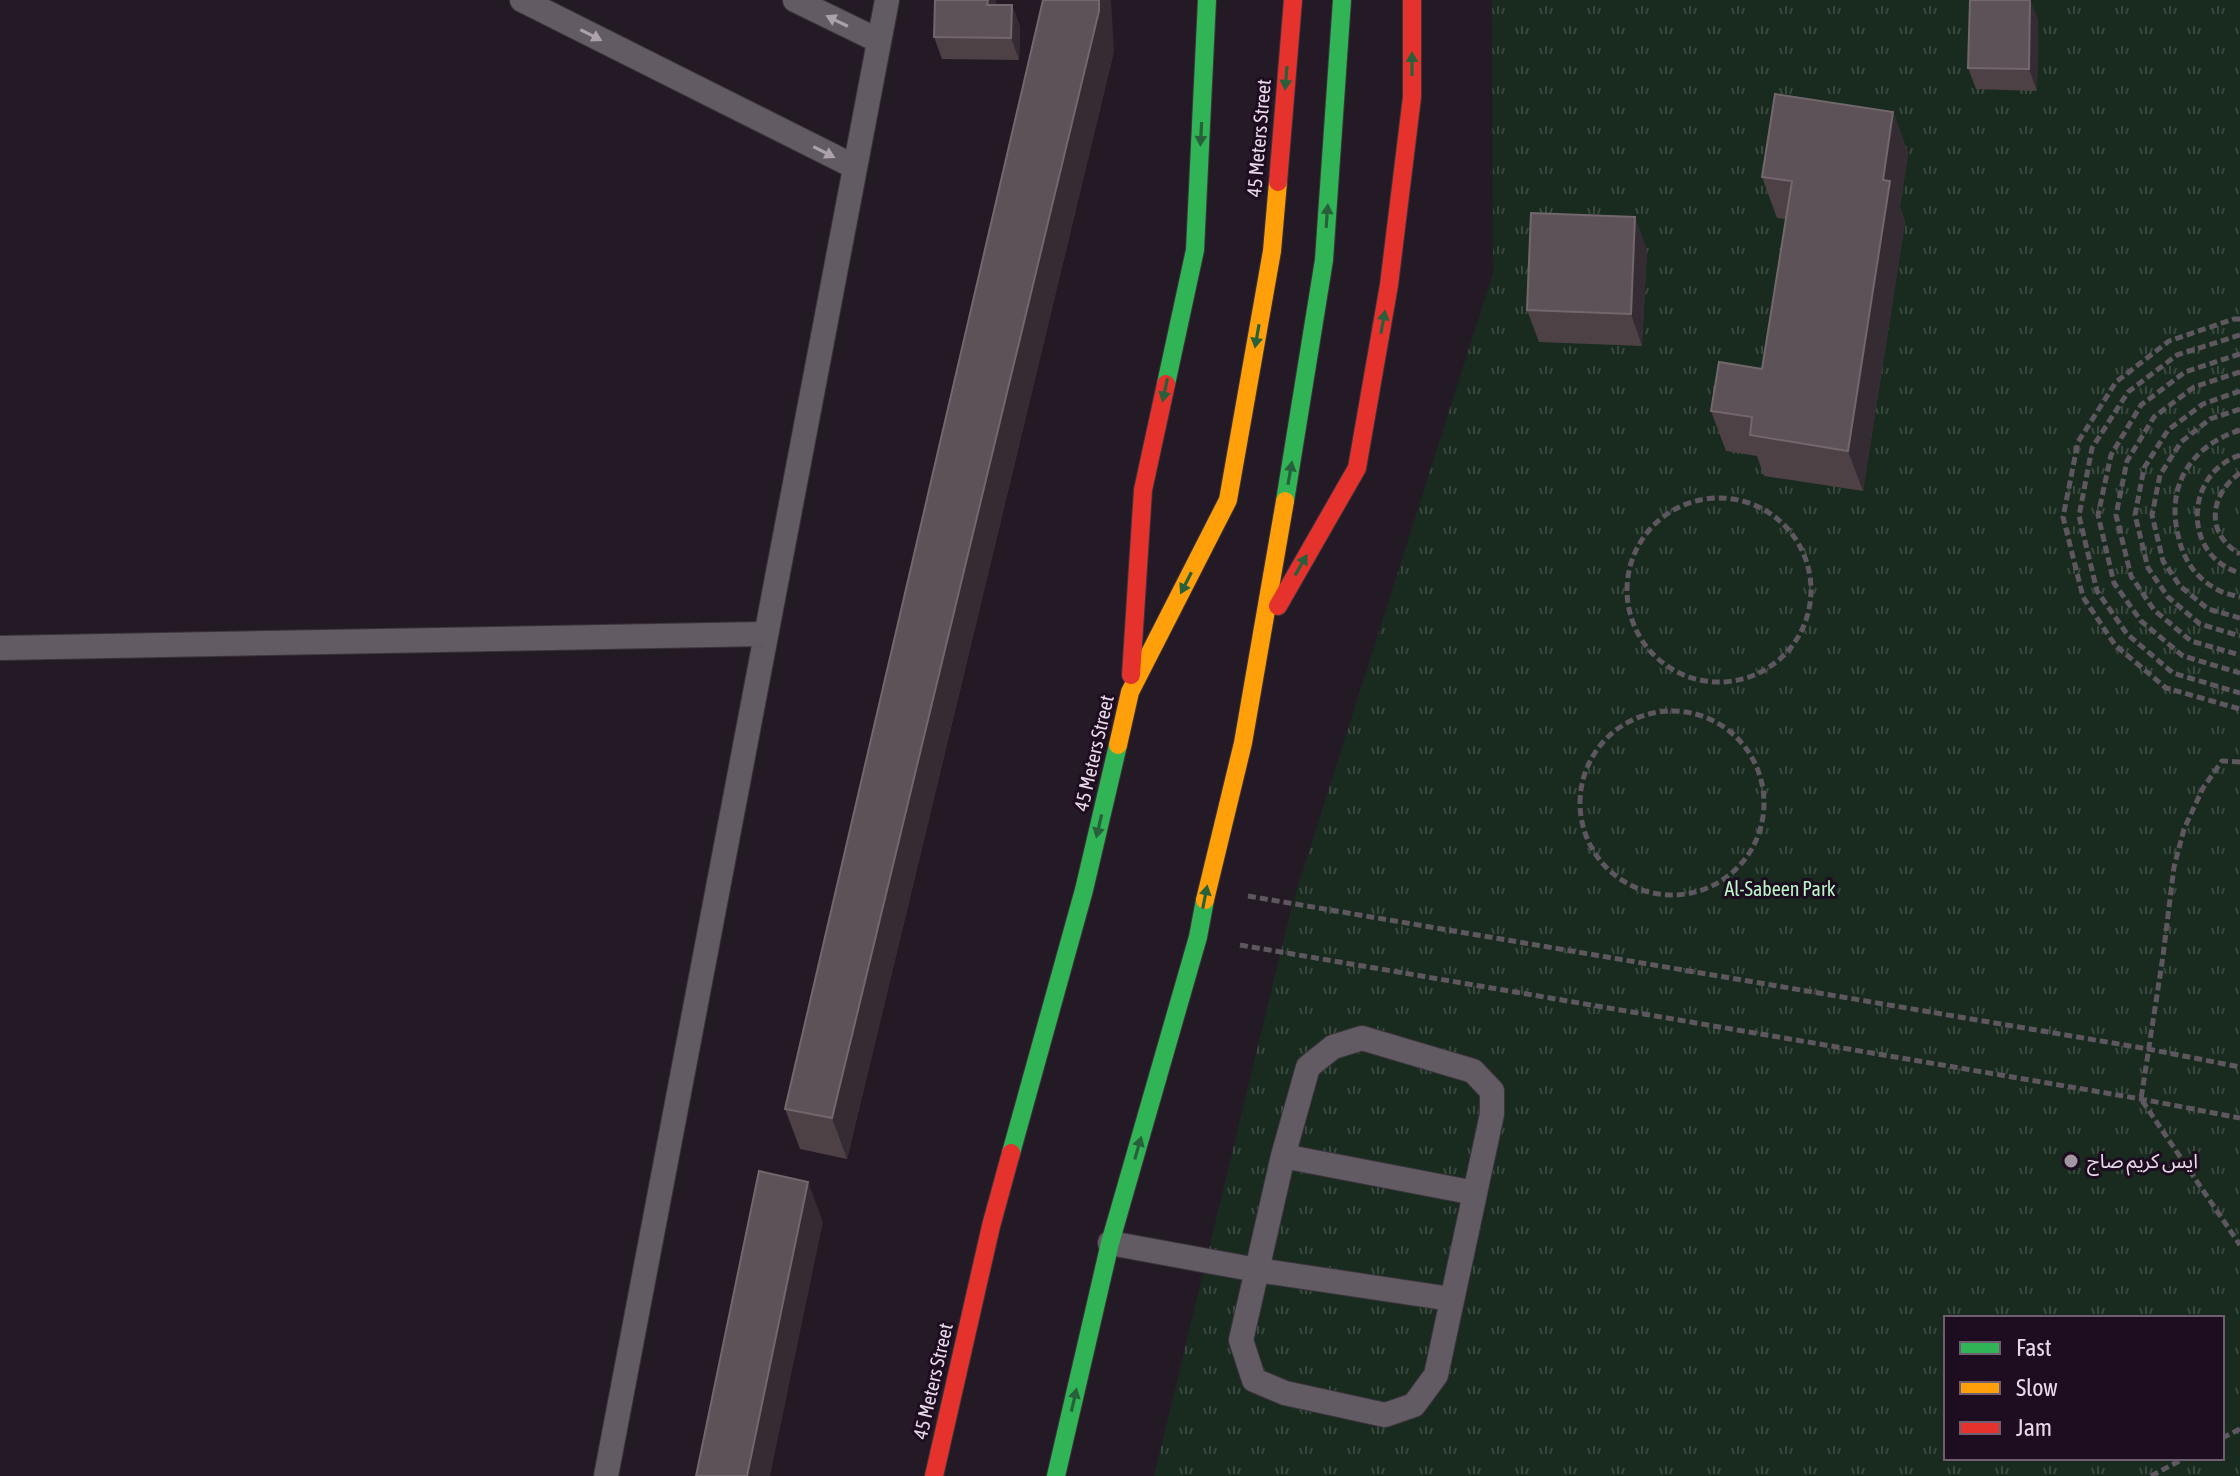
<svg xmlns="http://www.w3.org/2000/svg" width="2240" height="1476" font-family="'Asap Condensed','Noto Sans Arabic',sans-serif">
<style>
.park{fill:url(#park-tufts);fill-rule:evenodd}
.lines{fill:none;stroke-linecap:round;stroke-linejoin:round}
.lane-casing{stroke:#3c343d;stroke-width:26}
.fast-casing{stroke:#3c343d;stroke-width:20}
.slow-casing{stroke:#3c343d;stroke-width:20}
.jam-casing{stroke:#3c343d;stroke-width:20}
.path{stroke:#5f5760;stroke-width:5;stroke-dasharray:8 4;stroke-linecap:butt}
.lane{stroke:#635b64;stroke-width:24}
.fast{stroke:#30b455;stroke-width:18}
.slow{stroke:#ff9f0a;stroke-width:18}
.jam{stroke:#e5322d;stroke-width:18}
.wall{fill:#4d4146}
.shaded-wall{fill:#352b32}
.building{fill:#5d5258;stroke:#73676e;stroke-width:2}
.oneway{fill:#aca1ad}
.oneway2{fill:#27603a}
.poi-dot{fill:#a397a4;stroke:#1e0c20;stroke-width:3}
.labels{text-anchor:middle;stroke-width:6;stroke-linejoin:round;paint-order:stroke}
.street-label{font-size:20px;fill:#e7dae8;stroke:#1e0c20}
.park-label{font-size:20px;fill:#b8f7c6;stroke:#1e0c20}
.poi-label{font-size:20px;fill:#e7dae8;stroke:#1e0c20;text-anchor:start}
</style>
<defs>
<pattern id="park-tufts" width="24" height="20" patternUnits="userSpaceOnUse" patternTransform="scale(2)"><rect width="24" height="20" fill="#182b1e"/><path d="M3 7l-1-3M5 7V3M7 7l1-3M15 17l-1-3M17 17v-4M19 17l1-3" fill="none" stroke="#3a493f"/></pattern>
</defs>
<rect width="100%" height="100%" fill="#241a25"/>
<path class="park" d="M1492,0H2240V1476H1154L1292,905L1493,273ZM1946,1318H2222V1458H1946Z"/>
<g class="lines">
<defs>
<path id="lane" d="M522,0L855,167
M795,0L879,41
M0,648L766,634
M1362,1038L1473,1071L1492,1091V1114L1436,1375L1414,1405L1385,1415L1285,1393L1254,1380L1241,1340L1283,1156L1308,1067L1333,1047Z
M1283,1156L1475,1193
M1110,1243L1257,1270L1451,1299
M606,1476L887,0"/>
<path id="fast" d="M1166,384L1195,250L1207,0
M1285,501L1324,260L1342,0
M1011,1153L1084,890L1118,745
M1056,1476L1110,1243L1198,937L1205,900"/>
<path id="slow" d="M1118,745L1130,692L1228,500L1272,251L1278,182
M1205,900L1243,743L1285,501"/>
<path id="jam" d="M1278,182L1293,0
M1278,606L1357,468L1389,285L1412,97V0
M1131,675L1143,490L1166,384
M934,1476L991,1226L1011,1153"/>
</defs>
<use href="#lane" class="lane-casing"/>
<use href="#fast" class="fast-casing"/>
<use href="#slow" class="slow-casing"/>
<use href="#jam" class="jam-casing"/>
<path class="path" d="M2240,319H2234L2169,341L2116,382L2078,442L2063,517L2083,597L2115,645L2166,688L2240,709
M2240,335L2177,355L2128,392L2092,448L2079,516L2097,591L2127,634L2173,673L2240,693
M2240,354L2185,372L2141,405L2111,455L2098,515L2114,583L2141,621L2183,656L2240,673
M2240,372L2194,387L2154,417L2127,461L2116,515L2131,576L2154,610L2191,641L2240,655
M2240,391L2203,404L2168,430L2144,468L2135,515L2148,568L2168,597L2200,624L2240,636
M2240,409L2210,419L2181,442L2160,475L2152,515L2163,561L2180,586L2208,609L2240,618
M2240,430C2191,446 2166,485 2178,535C2183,559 2195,577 2216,589C2223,593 2232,595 2240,597
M2240,455C2184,474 2182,556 2240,573
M2240,473C2209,495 2205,534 2240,554
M1627 590a92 92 0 1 1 184 0a92 92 0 1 1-184 0Z
M1580 803a92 92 0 1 1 184 0a92 92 0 1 1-184 0Z
M2240,762L2222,761L2203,788L2184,829L2174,867L2163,956L2141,1099L2240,1245
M1248,896L2148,1049L2240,1067
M1240,945L2141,1099L2240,1118
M2222,1438L2240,1429
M2151,1476L2185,1458"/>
<use href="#lane" class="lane"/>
<use href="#fast" class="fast"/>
<use href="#slow" class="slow"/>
<use href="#jam" class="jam"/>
</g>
<path class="wall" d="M935,0H996V5H1012L1020,27L1019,60L942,59L934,37Z
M2038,19L2037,91L1976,89L1968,68Z
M1114,51L847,1159L800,1149L785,1109Z
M1893,112L1908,153L1900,207L1905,222L1863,491L1764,476L1757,456L1726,451L1711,411L1762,369L1786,219L1777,218L1762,177Z
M1647,249L1642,346L1539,342L1527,310Z"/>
<path class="shaded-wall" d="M988,0H996L995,27L987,5Z
M1099,0H1111L1114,51L847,1159L832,1118Z
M2030,0L2038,19L2037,91L2029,69Z
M1012,5L1020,27L1019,60L1011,38Z
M1893,112L1908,153L1900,207L1905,222L1863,491L1848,451L1883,180Z
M1635,217L1647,249L1642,346L1631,314Z
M808,1182L823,1222L770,1476H747Z"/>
<path class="building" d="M935,0H988L987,5H1012L1011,38L934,37Z
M1043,0H1099V11L832,1118L785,1109Z
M1970,0H2030L2029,69L1968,68Z
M1775,94L1893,112L1883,180L1890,181L1848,451L1750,435L1752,417L1711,411L1719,362L1762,369L1792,181L1762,177Z
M1531,213L1635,217L1631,314L1527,310Z
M759,1171L808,1182L747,1476H696Z"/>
<defs><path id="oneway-solid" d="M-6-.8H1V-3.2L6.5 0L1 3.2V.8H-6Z" transform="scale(2)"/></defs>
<g class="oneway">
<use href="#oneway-solid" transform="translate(837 21) rotate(-154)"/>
<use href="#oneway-solid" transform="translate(591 35) rotate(27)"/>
<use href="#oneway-solid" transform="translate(824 152) rotate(27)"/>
</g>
<g class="oneway2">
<use href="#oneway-solid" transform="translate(1412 64) rotate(-90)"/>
<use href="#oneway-solid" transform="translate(1286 78) rotate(95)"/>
<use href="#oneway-solid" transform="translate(1201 134) rotate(93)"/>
<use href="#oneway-solid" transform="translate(1327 216) rotate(-86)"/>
<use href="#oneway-solid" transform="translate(1383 322) rotate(-80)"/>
<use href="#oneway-solid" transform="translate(1257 336) rotate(100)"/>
<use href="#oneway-solid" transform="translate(1165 390) rotate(102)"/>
<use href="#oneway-solid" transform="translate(1290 473) rotate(-80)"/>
<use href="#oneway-solid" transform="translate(1301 565) rotate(-60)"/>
<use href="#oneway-solid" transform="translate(1186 583) rotate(117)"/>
<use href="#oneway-solid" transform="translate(1099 826) rotate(103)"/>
<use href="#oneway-solid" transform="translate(1205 897) rotate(-79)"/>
<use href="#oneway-solid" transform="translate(1138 1148) rotate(-74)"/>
<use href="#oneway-solid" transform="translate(1074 1400) rotate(-77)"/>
</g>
<circle class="poi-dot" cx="2071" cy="1161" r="8"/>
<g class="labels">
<g class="street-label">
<text transform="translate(1259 138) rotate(-85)" y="7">45 Meters Street</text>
<text transform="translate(1094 753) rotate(-77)" y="7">45 Meters Street</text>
<text transform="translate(933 1381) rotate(-77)" y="7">45 Meters Street</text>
</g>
<g class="park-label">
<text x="1780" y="896">Al-Sabeen Park</text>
</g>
<g class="poi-label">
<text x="2087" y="1168">ايس كريم صاج</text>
</g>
</g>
<rect x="1944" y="1316" width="280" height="144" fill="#1e0c20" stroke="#6e5e70" stroke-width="2"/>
<rect x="1960" y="1342" width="40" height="12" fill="#30b455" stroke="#6e5e70" stroke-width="2"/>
<text x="2016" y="1356" font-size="24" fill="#e7dae8">Fast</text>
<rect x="1960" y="1382" width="40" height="12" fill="#ff9f0a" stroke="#6e5e70" stroke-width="2"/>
<text x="2016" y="1396" font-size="24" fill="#e7dae8">Slow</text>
<rect x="1960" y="1422" width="40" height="12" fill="#e5322d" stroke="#6e5e70" stroke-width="2"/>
<text x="2016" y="1436" font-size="24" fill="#e7dae8">Jam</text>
</svg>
